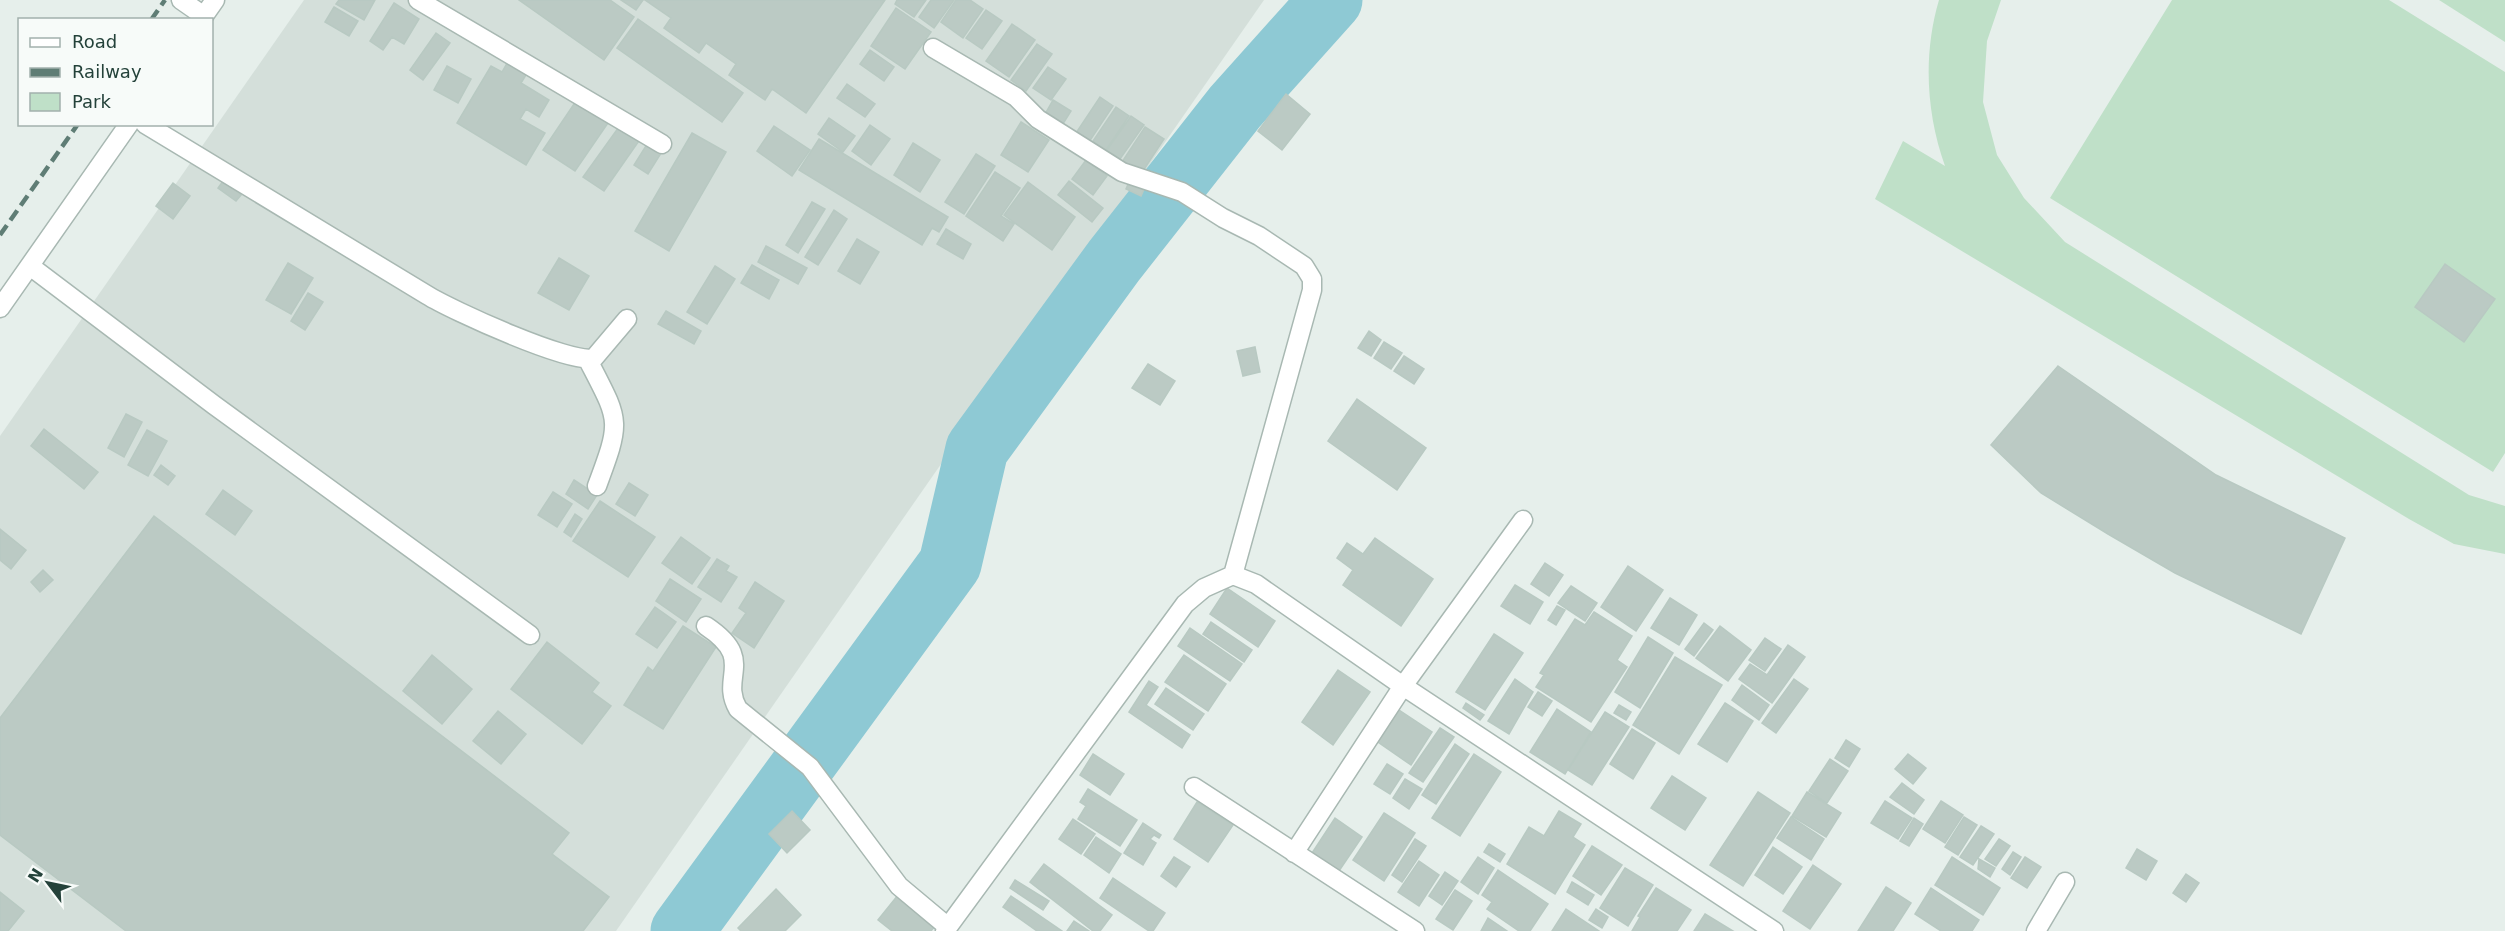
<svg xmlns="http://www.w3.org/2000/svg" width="2505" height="931" font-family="'DejaVu Sans',sans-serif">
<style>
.built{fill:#d4dfda}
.green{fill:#bfe0c8}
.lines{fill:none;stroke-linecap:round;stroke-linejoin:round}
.river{stroke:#8ec9d4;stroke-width:63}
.building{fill:#bbcac4;stroke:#b8c9c2;stroke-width:1.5}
.minor-casing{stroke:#a8b8b2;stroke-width:21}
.minor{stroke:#fff;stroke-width:18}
.rail{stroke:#5f7d75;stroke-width:4.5;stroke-dasharray:12 6;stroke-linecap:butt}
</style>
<rect width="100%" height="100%" fill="#e6efeb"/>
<path class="built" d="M304,0H1264L616,931H0V436Z"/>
<path class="green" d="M1939,0H2001L1987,41L1983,102L1997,155L2024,198L2065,242L2469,495L2505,506V554L2454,544L2409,519L1875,199L1903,141L1945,166C1926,113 1923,54 1939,0Z
M2172,0H2389L2505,72V453L2493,472L2050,198Z
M2439,0H2505V42Z"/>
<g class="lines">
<path class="river" d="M682,931L950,564L977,449L1114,261L1235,107L1331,0"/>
</g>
<path class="building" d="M339,0H375L364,20L336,4Z
M519,0H610L634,17L604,60Z
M621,0H643L636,10Z
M645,0H885L806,113L772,89L765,100L729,75L736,64L706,43L699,53L664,28L671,18Z
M897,0H926L914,17L895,4Z
M931,0H954L934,28L919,17Z
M956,0H970L983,9L963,38L941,22Z
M394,3L419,19L404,44L392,37L383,50L370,41Z
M334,7L358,21L349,36L325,22Z
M896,8L931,32L905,69L871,46Z
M986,10L1002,21L982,49L966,38Z
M638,19L743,93L722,122L617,48Z
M1012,24L1035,40L1009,77L986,61Z
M436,33L450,43L423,80L410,70Z
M1037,44L1052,54L1026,91L1011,80Z
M870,50L894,67L884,81L860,64Z
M510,58L529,70L521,83L549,100L539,117L526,109L520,119L545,133L526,165L457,123L491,66L502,72Z
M447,66L471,79L458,103L434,90Z
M1048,67L1066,79L1051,100L1033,88Z
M847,84L875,104L865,117L837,98Z
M1286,94L1310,114L1282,150L1258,131Z
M1100,97L1113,106L1089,142L1076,133Z
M1053,100L1071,111L1061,127L1044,116Z
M576,101L608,123L575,171L543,150Z
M1116,107L1129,116L1106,150L1093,141Z
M1131,116L1144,125L1120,159L1107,150Z
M829,118L855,136L843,152L818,134Z
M1021,122L1049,140L1028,172L1001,155Z
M621,124L641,138L604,191L583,177Z
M870,125L890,139L871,165L852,151Z
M774,126L810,150L792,176L757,151Z
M1145,127L1164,139L1141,174L1122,162Z
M692,133L726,152L669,251L635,231Z
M819,139L948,217L939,232L932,228L922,245L799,170Z
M649,141L663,150L648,174L634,165Z
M913,143L940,160L920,192L894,175Z
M976,154L995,166L964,214L945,202Z
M1086,160L1107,176L1093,195L1072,179Z
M995,172L1020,188L1001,216L1014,224L1003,241L966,216Z
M1130,180L1145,187L1141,196L1126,189Z
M223,181L241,195L236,201L218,188Z
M1069,181L1103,208L1092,222L1058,195Z
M1028,182L1075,217L1052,250L1004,215Z
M173,183L190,196L173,219L156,206Z
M812,202L825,209L798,253L786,245Z
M834,210L847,219L818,265L805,257Z
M946,229L971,244L963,259L937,244Z
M857,239L879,252L860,284L838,271Z
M766,246L807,268L798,284L758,262Z
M559,258L589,276L569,310L538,293Z
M288,263L313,278L291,314L266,300Z
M2445,264L2495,299L2464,342L2415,307Z
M752,265L779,280L769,299L741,283Z
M715,266L735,279L707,324L687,312Z
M308,293L323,302L305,330L291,321Z
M666,311L701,331L694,344L658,324Z
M1369,331L1381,340L1371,356L1358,348Z
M1384,342L1402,353L1391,369L1374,358Z
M1255,347L1260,372L1243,376L1237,351Z
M1404,356L1424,369L1414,384L1394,371Z
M1148,364L1175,381L1160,405L1132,388Z
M2058,366L2216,475L2345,538L2301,634L2175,573L2108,534L2041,493L1991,445Z
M1357,399L1426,448L1397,490L1328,441Z
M126,414L142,422L124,457L108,448Z
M44,429L98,472L84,489L31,446Z
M147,430L167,441L148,476L128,465Z
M161,465L175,476L168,485L154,475Z
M574,480L597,495L588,509L566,494Z
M629,483L648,495L635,516L616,504Z
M223,490L252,511L235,535L206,514Z
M553,492L572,504L557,527L538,515Z
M600,501L655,537L628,577L573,541Z
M575,514L582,519L571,537L564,532Z
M154,516L569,833L552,854L609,897L583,931H126L0,835V718Z
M0,529L26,550L11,569L0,560Z
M681,537L710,558L692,584L662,563Z
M1375,538L1433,579L1401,626L1343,585L1353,570L1337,558L1347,543L1363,554Z
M717,559L729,566L726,571L737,577L721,602L698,587Z
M1545,563L1563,575L1549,596L1531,584Z
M1628,566L1663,590L1636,631L1601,607Z
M43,570L53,580L40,592L31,582Z
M670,579L701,599L686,622L656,601Z
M755,582L784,601L754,648L732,633L746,613L739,608Z
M1515,585L1543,602L1530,624L1501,606Z
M1571,586L1597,603L1585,621L1558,603Z
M1227,588L1275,621L1258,647L1210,614Z
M1670,598L1697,615L1679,645L1651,628Z
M1557,606L1565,610L1556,625L1548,620Z
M655,607L676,622L657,648L636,634Z
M1594,612L1632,636L1617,660L1627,667L1591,722L1536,687L1544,675L1540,673L1575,619L1585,625Z
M1211,622L1252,650L1244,662L1203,634Z
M1704,623L1713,630L1694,656L1685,649Z
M683,626L716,647L663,729L624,705L648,667L653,671Z
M1720,626L1751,650L1728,681L1696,658Z
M1190,628L1242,664L1230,681L1178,646Z
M1494,634L1523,653L1485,710L1456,692Z
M1648,637L1673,653L1640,708L1615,692Z
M1765,638L1781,649L1765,671L1749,660Z
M547,642L599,683L592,692L611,706L582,744L511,689Z
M1788,645L1805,657L1772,703L1739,679L1750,664L1767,675Z
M432,655L472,689L442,724L403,691Z
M1184,655L1226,684L1208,711L1165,682Z
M1675,657L1722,685L1679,754L1633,725Z
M1338,670L1370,692L1333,745L1302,722Z
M1515,679L1533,692L1509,734L1488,721Z
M1794,679L1808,689L1776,733L1762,723Z
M1149,681L1158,687L1146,705L1190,735L1182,748L1129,712Z
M1742,685L1769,705L1759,720L1732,700Z
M1166,688L1204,714L1193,730L1155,704Z
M1538,692L1552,701L1542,716L1528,707Z
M1466,703L1484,715L1480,720L1463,708Z
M1725,703L1753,721L1727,762L1698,744Z
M1619,705L1631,712L1626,720L1614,713Z
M1396,708L1432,732L1411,765L1375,740Z
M1557,709L1591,732L1565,774L1530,752Z
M498,711L526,734L501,764L473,741Z
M1605,712L1629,727L1592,785L1568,770Z
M1440,728L1454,737L1423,782L1409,773Z
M1632,729L1655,743L1633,779L1610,764Z
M1846,740L1860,749L1849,767L1835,758Z
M1455,744L1469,754L1436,804L1422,795Z
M1093,754L1124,774L1110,795L1080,775Z
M1474,754L1501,772L1460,836L1432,818Z
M1908,754L1926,768L1913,784L1895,769Z
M1830,759L1848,771L1827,803L1809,791Z
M1387,764L1403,774L1390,794L1374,784Z
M1672,776L1706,798L1685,830L1651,808Z
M1405,779L1422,789L1409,809L1393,798Z
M1902,783L1924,800L1914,814L1890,797Z
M1088,789L1137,820L1120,846L1078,819L1086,806L1080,802Z
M1758,792L1790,813L1743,886L1710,865Z
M1807,792L1841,813L1826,837L1792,816Z
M1885,801L1912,818L1898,839L1871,823Z
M1941,801L1963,815L1945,843L1923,829Z
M1197,802L1233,825L1208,862L1174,839Z
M792,811L810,830L787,853L769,834Z
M1559,811L1581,824L1573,837L1585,845L1555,894L1507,864L1529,827L1544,836Z
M1384,813L1415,833L1384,881L1353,860Z
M1791,817L1824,839L1811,860L1777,838Z
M1964,817L1977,825L1958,855L1945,847Z
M1335,818L1362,837L1339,871L1312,853Z
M1914,818L1923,824L1909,846L1900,841Z
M1073,819L1095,834L1081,854L1059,839Z
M1143,823L1161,835L1159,838L1154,835L1150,839L1156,843L1143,865L1124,853Z
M1981,826L1994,834L1973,865L1960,857Z
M1096,837L1121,854L1109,873L1084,855Z
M1415,839L1426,846L1402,882L1392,875Z
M1999,839L2010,846L1996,866L1985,859Z
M1489,844L1505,854L1500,862L1484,852Z
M1592,846L1622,865L1601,895L1573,876Z
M1773,847L1802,867L1783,894L1755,875Z
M2137,849L2157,861L2146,880L2126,868Z
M2013,852L2021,857L2010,875L2002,869Z
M1174,857L1190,867L1176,887L1161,876Z
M1478,857L1494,868L1478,894L1461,882Z
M1952,857L2000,888L1983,915L1935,885Z
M2025,857L2041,867L2027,888L2011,878Z
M1979,859L1995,868L1990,877L1978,869Z
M1419,861L1439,875L1419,906L1398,892Z
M1044,864L1112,915L1100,931H1093L1030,882Z
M1813,865L1841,884L1810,929L1783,911Z
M1625,868L1653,885L1628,926L1600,908Z
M1498,870L1548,904L1530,931H1519L1487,909L1492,902L1482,895Z
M1445,872L1458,881L1442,905L1429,896Z
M2186,874L2199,883L2186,902L2173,893Z
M1113,878L1165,913L1153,931H1149L1100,898Z
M1015,880L1049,901L1043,910L1010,888Z
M1572,882L1594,895L1588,905L1567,892Z
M1886,887L1911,903L1893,931H1858Z
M1656,888L1691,910L1677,931H1632L1640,917L1638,916Z
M1931,888L1979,920L1972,931H1941L1915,914Z
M776,889L801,915L785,931H741L738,928Z
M1455,890L1472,901L1453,930L1436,919Z
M0,892L24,911L8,931H0Z
M898,895L935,926L931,931H892L878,920Z
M1011,896L1062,931H1037L1003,907Z
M1566,909L1599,931H1552Z
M1596,909L1608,917L1602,928L1589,920Z
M1705,914L1733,931H1694Z
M1488,918L1507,931H1481Z
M1074,921L1089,931H1067Z"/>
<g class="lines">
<defs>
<path id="minor" d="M181,0L204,16
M418,0L662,144
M201,20L215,0
M933,48L1016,97L1038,119L1122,172L1182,192L1223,218L1259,236L1304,266L1312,279V290L1233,575
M145,124L427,295C451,310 572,365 594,358L627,319
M30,266L214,405L530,635
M0,308L129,124
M588,360C620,422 622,419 597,486
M706,626C757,660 719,676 738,709L810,767L899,886L948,927
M1194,787L1415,931
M1294,853L1403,686L1523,520
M945,931L1185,604L1204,588L1233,575L1256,584L1403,686L1774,931
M2036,931L2065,882"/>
</defs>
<use href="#minor" class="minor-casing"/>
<use href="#minor" class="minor"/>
<path class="rail" d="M151,20L165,0
M0,235L78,124"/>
</g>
<rect x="18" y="18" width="195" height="108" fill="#f7fbf9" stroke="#a3b1ad" stroke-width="1.5"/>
<rect x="30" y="38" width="30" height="9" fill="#ffffff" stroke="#a3b1ad" stroke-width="1.5"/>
<text x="72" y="48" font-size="18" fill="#24423a">Road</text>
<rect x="30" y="68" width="30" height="9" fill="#5f7d75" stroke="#a3b1ad" stroke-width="1.5"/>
<text x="72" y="78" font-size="18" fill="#24423a">Railway</text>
<rect x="30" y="93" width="30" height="18" fill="#bfe0c8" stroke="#a3b1ad" stroke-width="1.5"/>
<text x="72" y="108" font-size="18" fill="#24423a">Park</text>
<g transform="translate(48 883) rotate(302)" stroke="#f7fbf9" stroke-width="4.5" paint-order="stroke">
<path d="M0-4.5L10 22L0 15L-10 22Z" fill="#24423a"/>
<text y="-9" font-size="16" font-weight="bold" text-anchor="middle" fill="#24423a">N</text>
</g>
</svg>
